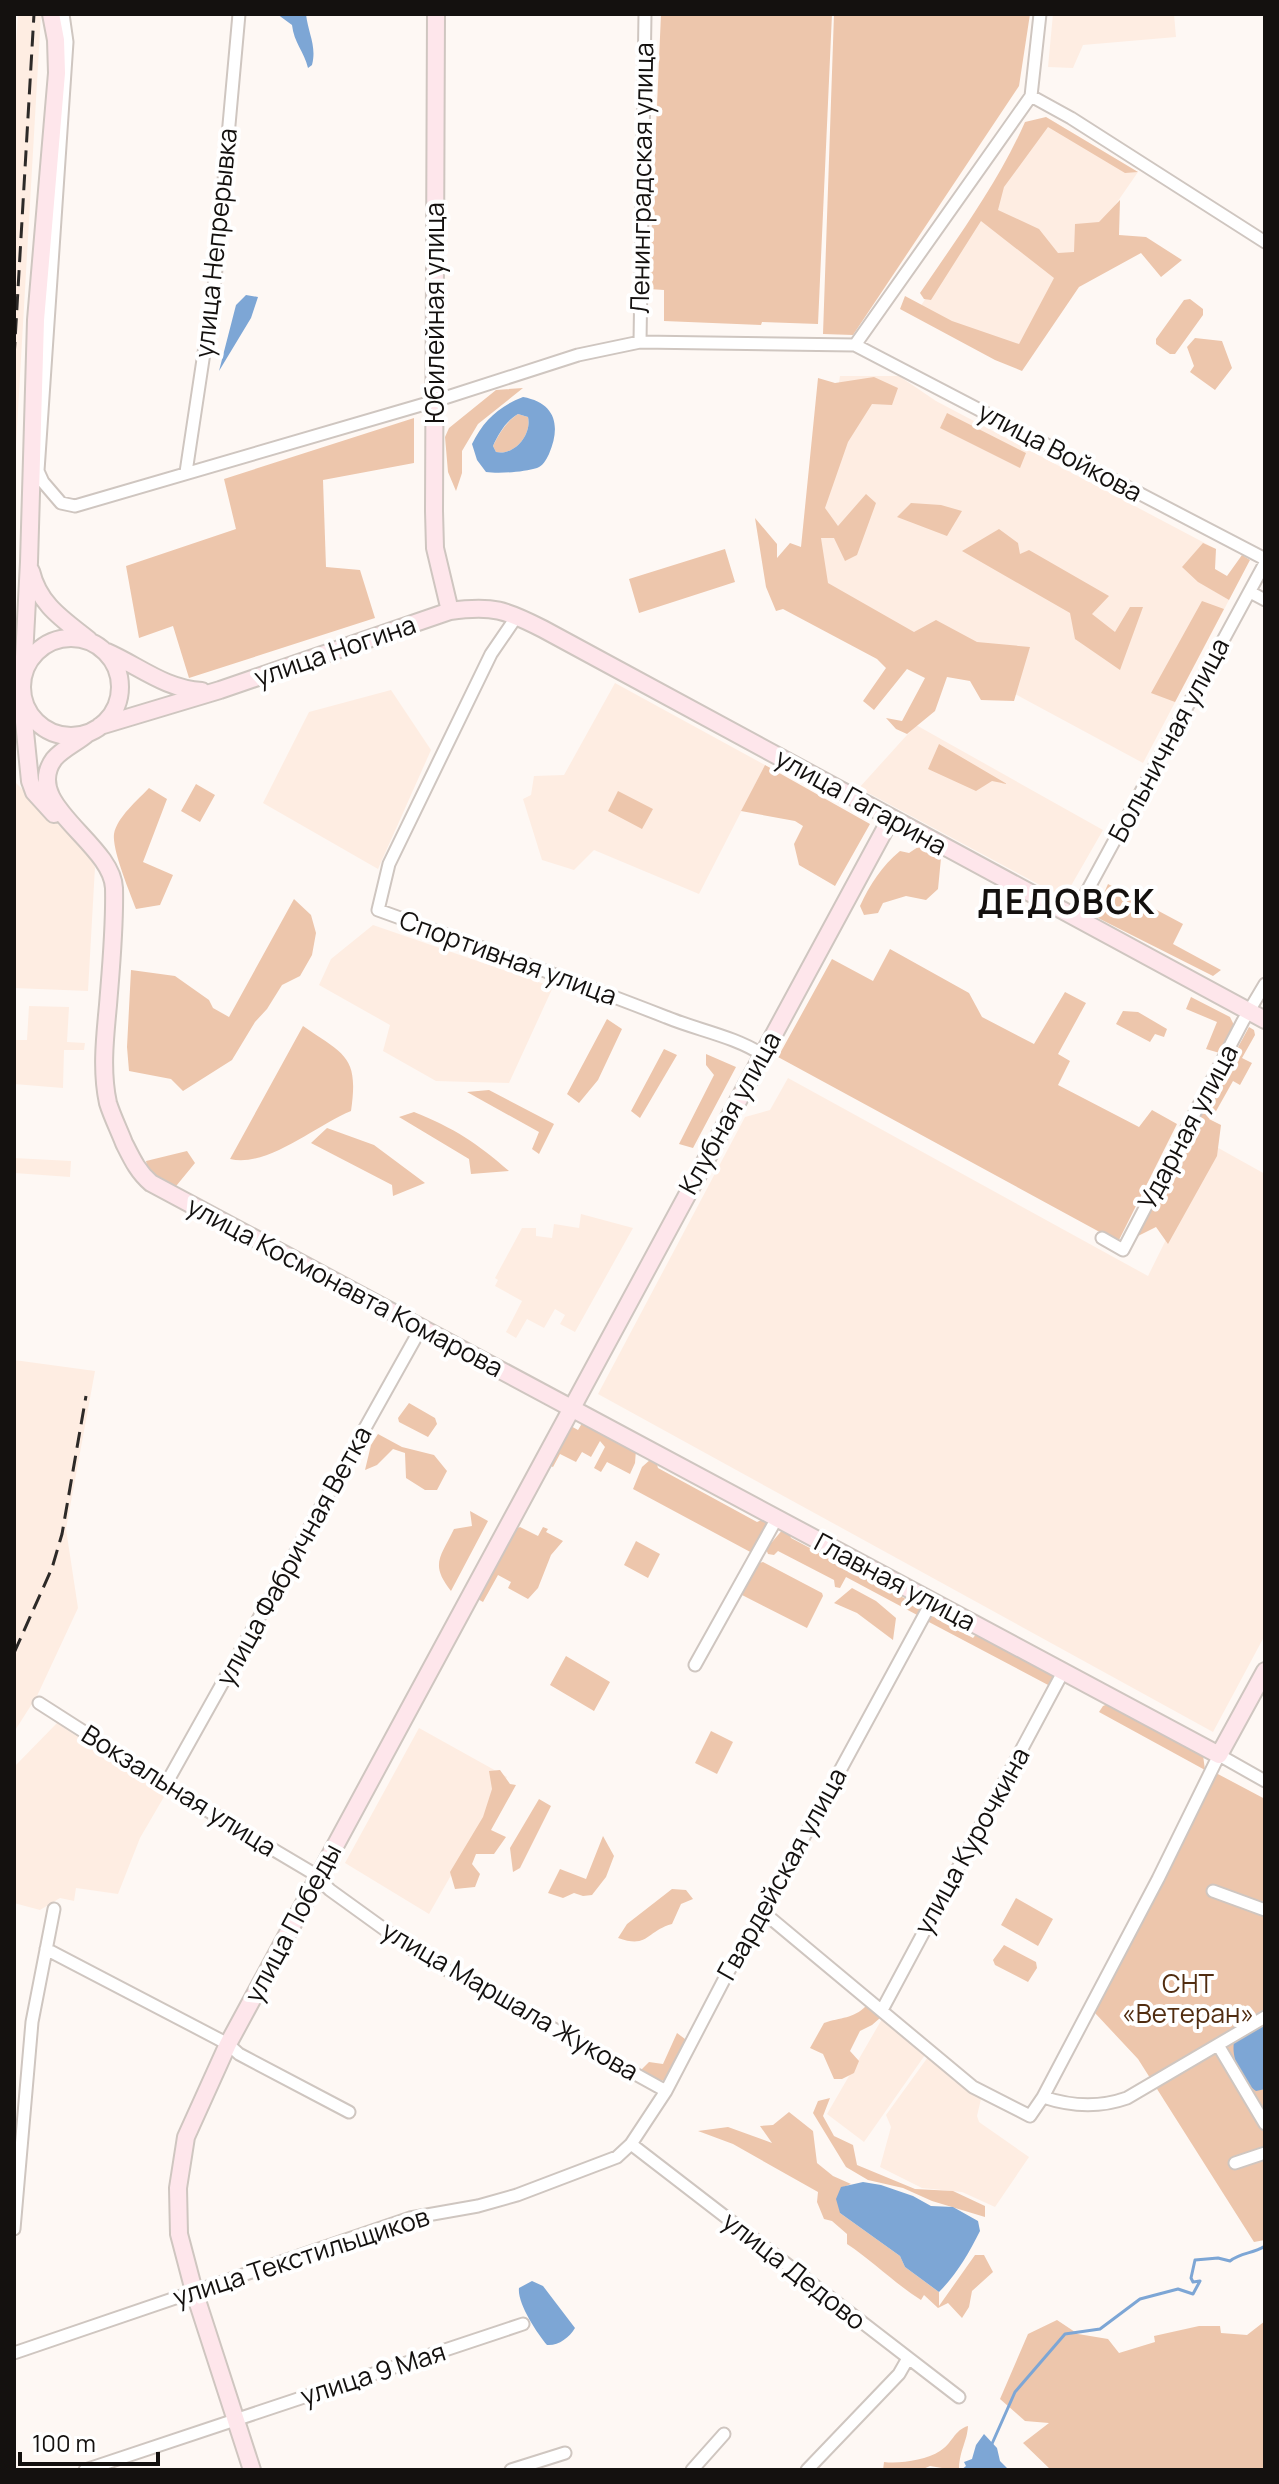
<svg xmlns="http://www.w3.org/2000/svg" width="1279" height="2484" font-family="Manrope,sans-serif">
<style>
.built{fill:#feede2}
.green{fill:#edc6ac}
.water{fill:#7da6d5;fill-rule:evenodd}
.lines{fill:none;stroke-linecap:round;stroke-linejoin:round}
.stream{stroke:#7da6d5;stroke-width:3}
.street-casing{stroke:#cfc6c0;stroke-width:15}
.secondary-casing{stroke:#cfc6c0;stroke-width:20}
.street{stroke:#fff;stroke-width:11}
.secondary{stroke:#fee6eb;stroke-width:16}
.rail{stroke:#2d2a28;stroke-width:3;stroke-dasharray:16 8;stroke-linecap:butt}
.labels{text-anchor:middle;stroke-width:8;stroke-linejoin:round;paint-order:stroke}
.street-label{font-size:26px;fill:#14110f;stroke:#fff}
.park-label{font-size:26px;fill:#512d10;stroke:#fff}
.district-label{font-size:34px;font-weight:bold;letter-spacing:2px;fill:#14110f;stroke:#fff}
</style>
<rect width="100%" height="100%" fill="#fef8f4"/>
<path class="built" d="M18,14H41L14,479V77Z
M1053,14H1174L1176,37L1083,45L1073,68L1048,67Z
M1046,117L1138,172L1013,353L920,307Z
M840,376H899L936,401L1216,549L1199,582L1229,600L1143,763L807,582Z
M615,683L765,765L699,894L594,850L574,870L542,860L523,799L531,795L534,776L564,775Z
M391,690L431,750L378,869L263,803L309,712Z
M916,725L1103,830L1064,898L859,788Z
M14,781L85,851L95,867L88,991L14,988Z
M373,925L553,987L509,1083L436,1081L383,1051L390,1025L319,985L331,959Z
M29,1006L69,1007L67,1042L85,1043L84,1050H64L63,1088L14,1084V1040H27Z
M788,1078L1148,1276L1213,1145L1265,1174V1635L1213,1732L598,1394L745,1117L770,1110Z
M14,1158L71,1161L70,1177L14,1173Z
M581,1214L633,1228L575,1332L560,1324L565,1315L555,1309L544,1328L527,1319L516,1338L506,1332L522,1301L495,1286L498,1280L495,1278L522,1228H536V1236L552,1238L554,1224L579,1228Z
M14,1360L95,1371L66,1529L78,1608L37,1696L14,1732Z
M57,1723L165,1795L140,1838L118,1894L76,1888L74,1901L60,1898L40,1910L14,1903V1767Z
M419,1728L507,1777L429,1914L345,1863Z
M882,2019L925,2055L864,2142L827,2114Z
M928,2057L954,2081L981,2099L977,2116L979,2122L1029,2157L995,2207L962,2192L922,2188L880,2167L891,2127L886,2115Z"/>
<path class="green" d="M661,14H832L818,324L762,322L761,325L664,321V290L649,289Z
M834,14H1030L1019,86L853,335L823,334Z
M1046,117L1138,172L1125,173L1048,127L1004,187L998,210L1039,229L1058,253L1074,252L1075,224L1099,222L1120,200L1119,235L1146,237L1182,260L1161,277L1141,253L1079,287L1022,371L995,360L900,309L905,296L952,321L1019,344L1054,278L981,221L931,300L924,299L920,293C958,237 998,183 1025,122Z
M1190,299L1203,309V315L1175,354H1170L1156,344V339L1184,300Z
M1195,338L1222,341L1232,368L1215,390L1190,372L1194,366L1187,347Z
M874,377L898,388L892,405L872,404L848,442L825,508L838,526L866,494L876,503L857,555L845,561L834,538H821L828,583L914,632L936,620L977,642L1030,647L1014,701L981,700L970,681L947,677L935,711L907,734L896,729L886,718L902,721L925,678L907,669L874,710L863,701L886,668L877,659L783,609L776,611L766,587L755,518L777,544V558L790,543L801,547L818,378L835,383Z
M523,388L478,424L462,451V473L456,491L448,472L445,437L449,428L496,390Z
M947,413L1026,453L1020,468L940,428Z
M518,414L528,417C532,434 515,456 496,452L493,446C499,433 507,421 518,414Z
M414,418V463L323,480L326,567L360,570L375,618L189,678L173,626L139,638L126,566L236,529L224,479Z
M911,503L941,505L962,511L947,536L897,517Z
M999,529L1018,543L1020,554L1029,550L1109,596L1092,614L1115,632L1130,607H1143L1120,670L1075,639L1070,613L962,551Z
M1203,543L1216,549L1215,569L1227,576L1242,555L1250,560L1229,600L1198,582L1182,567Z
M725,549L735,582L639,613L629,579Z
M1202,601L1224,609L1175,702L1151,693Z
M939,744L1007,784L992,781L976,791L928,769Z
M765,765L870,824L835,886L799,865L794,844L803,826L795,821L741,811Z
M196,784L215,795L200,822L181,811Z
M149,788L167,799L143,862L173,875L160,905L136,909C130,893 112,850 114,834C117,817 138,800 149,788Z
M618,791L653,809L642,829L608,811Z
M918,847L941,858L938,889L926,900L906,896L883,903L878,913L864,915L860,906C870,884 882,866 900,851L909,853Z
M1108,884L1183,924L1173,944L1221,970L1213,976L1094,916Z
M294,899L311,915L316,933L312,955L300,976L282,985L267,1009L255,1022L232,1060L183,1091L171,1079L129,1071L127,1047L131,970L175,976L209,1000L213,1008L229,1017Z
M890,949L969,993L982,1017L1034,1044L1065,992L1086,1003L1058,1054L1070,1061L1058,1085L1139,1127L1152,1110L1177,1124L1118,1242L778,1057L832,959L873,981Z
M1191,997L1230,1017L1234,1025L1223,1054L1206,1049L1217,1022L1186,1009Z
M1123,1011L1138,1012L1167,1029L1164,1037L1155,1034L1150,1042L1116,1024Z
M607,1019L622,1029L598,1080L579,1103L567,1094Z
M303,1026C345,1055 359,1056 351,1111C316,1125 268,1168 230,1159Z
M1249,1027L1254,1030L1255,1035L1242,1058L1252,1063L1240,1085L1233,1081L1215,1113L1209,1119L1221,1125L1217,1156L1168,1244L1156,1227L1134,1238Z
M664,1049L677,1055L640,1118L631,1111Z
M706,1054L736,1067L693,1148L679,1144L714,1075L706,1065Z
M489,1090L554,1124L539,1154L532,1149L539,1132L467,1092Z
M414,1112C454,1128 477,1143 509,1171L471,1174L469,1159L399,1117Z
M327,1128L374,1145L425,1183L393,1196L392,1185L311,1143Z
M187,1151L195,1163L172,1191L148,1170L146,1161Z
M409,1403L435,1418L437,1424L428,1437L399,1422L398,1418Z
M584,1420L636,1450L635,1463L630,1474L607,1462L601,1472L594,1468L605,1447L600,1441L591,1457L582,1452L576,1462L560,1454L553,1467L548,1465L569,1425L578,1430Z
M378,1434L402,1447L434,1455L447,1471L437,1490H425L406,1478L405,1453L393,1449L377,1465L365,1470L371,1445Z
M651,1459L656,1461L658,1468L757,1522L766,1518L768,1523L754,1554L633,1489L642,1467Z
M470,1511L488,1521L451,1591C430,1564 440,1558 454,1529L472,1526Z
M520,1527L538,1536L543,1527L548,1529L546,1532L563,1541L551,1555L538,1588L528,1599L508,1588L511,1582L498,1575L483,1602L476,1598L512,1531Z
M784,1528L788,1530L791,1538L919,1606L921,1610L919,1616L846,1577L840,1588L835,1587L834,1580L778,1551L774,1555L768,1554L766,1549Z
M636,1541L660,1554L648,1578L624,1565Z
M763,1562L822,1593L823,1596L807,1628L742,1595L759,1563Z
M852,1588L876,1601L896,1618L893,1640L857,1613L834,1603Z
M932,1616L973,1638L978,1632L1054,1675L1050,1686L927,1621Z
M566,1656L610,1682L594,1711L550,1685Z
M1110,1703L1203,1755L1205,1770L1099,1712L1103,1706Z
M711,1731L733,1742L717,1774L695,1763Z
M500,1770L510,1784L516,1785L491,1830L506,1837L494,1854H476L472,1864L480,1874L475,1887L455,1889L450,1872L483,1817L492,1789L489,1771Z
M1216,1773L1265,1799V2240L1254,2242L1138,2059L1095,2013Z
M539,1799L551,1806L520,1868L513,1872L510,1848Z
M603,1836L614,1856L606,1877L592,1895L583,1896L574,1893L563,1898L548,1893L560,1869L586,1879Z
M672,1889L686,1890L693,1899L681,1904L672,1924C646,1931 649,1949 618,1938L627,1924Z
M1016,1898L1053,1919L1038,1946L1001,1925Z
M1004,1945L1036,1962L1037,1968L1028,1982L995,1965L993,1960Z
M866,2006L880,2018L872,2025L860,2031L850,2051L859,2061L854,2073L842,2079H834L823,2054L810,2048L824,2023C841,2017 853,2019 866,2006Z
M677,2033L689,2042L668,2079L661,2081L641,2070L649,2062L663,2064Z
M830,2098L823,2116L834,2136L853,2145L857,2165L915,2189L953,2191L985,2206V2217L932,2201L903,2188L868,2180L846,2167L813,2113L818,2101Z
M789,2112L813,2131L817,2163L833,2176L851,2184L841,2188L840,2213L900,2256L905,2267L939,2292V2306L975,2255H984L993,2272L972,2291L969,2307L962,2318L948,2303L938,2308L924,2295L921,2300C894,2283 873,2261 847,2244V2234L832,2221L824,2219L817,2202L818,2192L733,2144L698,2131L728,2127L772,2143L760,2126L773,2125Z
M1057,2320L1078,2334L1108,2339L1119,2353L1155,2342L1154,2336L1199,2326H1220L1221,2333L1247,2335L1265,2321V2470H1051L1023,2443L1049,2423L1025,2421L1000,2399L1028,2334Z
M968,2426C967,2442 960,2449 959,2468L948,2469L930,2466L921,2470H883L884,2462C900,2464 926,2460 940,2451C952,2444 954,2430 968,2426Z"/>
<path class="water" d="M277,14H306C308,33 317,46 312,65L308,68C304,51 294,43 292,25Z
M246,295L258,297L251,318L219,371L236,305Z
M523,397C556,403 561,426 549,454C546,460 543,466 537,468C524,472 499,474 486,472L477,460L472,444C483,421 499,406 523,397ZM518,414L528,417C532,434 515,456 496,452L493,446C499,433 506,421 518,414Z
M1265,2023V2089L1256,2091C1242,2081 1231,2059 1234,2042Z
M863,2182L881,2185L913,2196L931,2206L953,2207L978,2221L980,2231C969,2253 957,2274 939,2292L905,2267L900,2256L840,2213L836,2199L841,2187Z
M532,2281L543,2286L575,2328C569,2338 558,2346 547,2345C537,2333 517,2303 519,2288Z
M984,2434L997,2448L1000,2461L1009,2470H961L966,2466L964,2462L972,2459L976,2445Z"/>
<g class="lines">
<path class="stream" d="M991,2446L1015,2392L1065,2334L1100,2329L1140,2299L1178,2289L1193,2294L1200,2281L1193,2282L1191,2278L1195,2260L1218,2258L1230,2261C1241,2252 1253,2254 1265,2246"/>
<defs>
<path id="street" d="M63,14L67,42L38,471L43,482L61,503L75,506L435,401L578,355L640,342L855,345
M1031,96L1040,14
M1265,242L1071,118L1031,96L855,345L1265,559
M640,342L645,14
M186,472L215,280L239,14
M1250,592L1265,600
M517,616L491,654L389,864L378,910C475,945 571,980 666,1017C697,1030 734,1036 763,1055
M1073,917L1265,563
M1102,1238L1123,1250L1243,1021L1265,984
M695,1665L777,1518
M39,1703L203,1808L311,1872L330,1890L420,1955L666,2091
M166,1784L421,1328
M1213,1891L1265,1910
M763,1912L973,2087L1030,2116L1043,2097L1158,1879L1219,1755L1265,1781
M46,1949L228,2044L239,2054L349,2112
M882,2010L1063,1672
M1218,2045L1265,2124
M1043,2097C1070,2106 1099,2108 1127,2098L1265,2017
M631,2144L959,2397
M1235,2163L1265,2153
M14,2229L32,2022L54,1909
M14,2353L410,2218L478,2206L517,2195L617,2157L631,2144L666,2091L727,1974L773,1894L931,1603
M85,2470L523,2324
M511,2470L565,2453
M692,2470L724,2434
M807,2470L899,2374L907,2360"/>
<path id="secondary" d="M436,14L434,511L435,548L450,611
M31,571C39,605 64,620 89,640
M22 687a49 49 0 1 1 98 0a49 49 0 1 1-98 0Z
M107,652C139,666 165,689 202,691
M23,676L29,562L36,320L57,73L56,40L51,14
M22,702L30,781L34,792L54,814
M100,726L220,690L450,611C493,605 506,610 543,629L1265,1020
M88,733C78,742 62,749 54,759C21,804 112,843 114,888C115,927 111,967 108,1005C105,1037 101,1071 108,1103C112,1116 119,1130 124,1143C132,1159 138,1172 151,1183L1219,1755L1265,1671
M252,2470L194,2291L179,2234L178,2188L186,2137L228,2044L891,818"/>
</defs>
<use href="#street" class="street-casing"/>
<use href="#secondary" class="secondary-casing"/>
<use href="#street" class="street"/>
<use href="#secondary" class="secondary"/>
<path class="rail" d="M14,358L34,14
M14,1653L52,1568L62,1534L86,1396"/>
</g>
<g class="labels">
<g class="street-label">
<text transform="translate(642 178) rotate(-89)" y="9">Ленинградская улица</text>
<text transform="translate(216 243) rotate(-84)" y="9">улица Непрерывка</text>
<text transform="translate(435 313) rotate(-90)" y="9">Юбилейная улица</text>
<text transform="translate(1060 452) rotate(28)" y="9">улица Войкова</text>
<text transform="translate(335 651) rotate(-19)" y="9">улица Ногина</text>
<text transform="translate(1169 740) rotate(-62)" y="9">Больничная улица</text>
<text transform="translate(861 802) rotate(29)" y="9">улица Гагарина</text>
<text transform="translate(508 958) rotate(20)" y="9">Спортивная улица</text>
<text transform="translate(730 1113) rotate(-61)" y="9">Клубная улица</text>
<text transform="translate(1188 1127) rotate(-62)" y="9">Ударная улица</text>
<text transform="translate(345 1287) rotate(28)" y="9">улица Космонавта Комарова</text>
<text transform="translate(294 1556) rotate(-61)" y="9">улица Фабричная Ветка</text>
<text transform="translate(895 1582) rotate(28)" y="9">Главная улица</text>
<text transform="translate(179 1791) rotate(32)" y="9">Вокзальная улица</text>
<text transform="translate(972 1841) rotate(-61)" y="9">улица Курочкина</text>
<text transform="translate(782 1874) rotate(-61)" y="9">Гвардейская улица</text>
<text transform="translate(293 1923) rotate(-62)" y="9">улица Победы</text>
<text transform="translate(510 2001) rotate(30)" y="9">улица Маршала Жукова</text>
<text transform="translate(301 2257) rotate(-18)" y="9">улица Текстильщиков</text>
<text transform="translate(794 2271) rotate(38)" y="9">улица Дедово</text>
<text transform="translate(373 2374) rotate(-18)" y="9">улица 9 Мая</text>
</g>
<g class="park-label">
<text x="1188" y="1993">СНТ<tspan x="1188" dy="30">«Ветеран»</tspan></text>
</g>
<g class="district-label">
<text x="1067" y="914">ДЕДОВСК</text>
</g>
</g>
<rect width="1279" height="2484" fill="none" stroke="#14110f" stroke-width="32"/>
<path d="M20 2452v12h138v-12" fill="none" stroke="#14110f" stroke-width="4"/>
<text x="32" y="2452" font-size="24" fill="#14110f" stroke="#ffffff" stroke-width="6" paint-order="stroke">100 m</text>
</svg>
